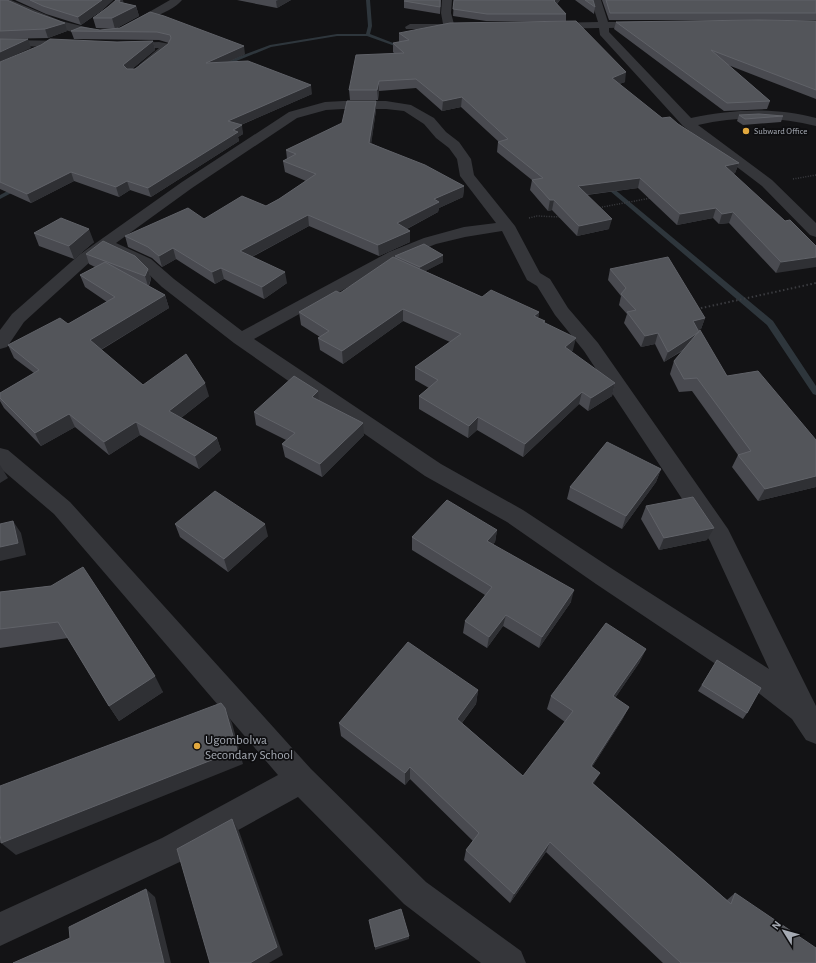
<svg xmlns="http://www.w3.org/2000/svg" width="816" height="963" font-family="'Alegreya Sans',sans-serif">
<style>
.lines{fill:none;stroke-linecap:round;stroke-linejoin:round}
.stream{fill:#2e363c;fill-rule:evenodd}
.path-far1{stroke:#3b3c40;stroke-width:1.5;stroke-dasharray:1 1.5;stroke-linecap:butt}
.path{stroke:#3b3c40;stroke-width:2;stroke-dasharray:1.5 2.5;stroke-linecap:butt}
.minor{fill:#35363a;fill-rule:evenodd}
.wall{fill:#494a50}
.shaded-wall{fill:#2f3034}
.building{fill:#53555a;stroke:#606268}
.poi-dot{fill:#e2a83e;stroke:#0e0e10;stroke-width:1.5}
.labels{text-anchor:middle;stroke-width:3.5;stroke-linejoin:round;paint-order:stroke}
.far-poi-label{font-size:9px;fill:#a6abb4;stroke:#0e0e10;text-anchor:start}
.near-poi-label{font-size:13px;fill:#a6abb4;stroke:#0e0e10;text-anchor:start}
</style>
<rect width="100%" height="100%" fill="#131315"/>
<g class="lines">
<path class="stream" d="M366,0H370L372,26L370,34L406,48V50L367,36H337L271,47L234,62L223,69L219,68L230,60L270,45L337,34H366L368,26Z
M603,183H607L773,321L816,386V395L813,394L767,325L603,185Z
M19,185L22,187L21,188L0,199V195Z"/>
<path class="path-far1" d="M793,179L816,175
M597,208L651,198
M529,218L537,216L561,217"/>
<path class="path" d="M697,309L816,283"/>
<path class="minor" d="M0,0H11L61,21L102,31H112L123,27L170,0H182C176,8 162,13 153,18C141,26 126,36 111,37C82,41 26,16 1,2Z
M442,0H452L451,13L454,24L463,25L464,27L463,29H406L405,27L410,24H443L441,13Z
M591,0H601L608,22H649L650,24L649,26L645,27L609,28V32L691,118C735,109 772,107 816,118V126C776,116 738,116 698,125L772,180L816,223V237L810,235L762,186L683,126L600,35L599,28L549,29L544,26L549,23L598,22Z
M0,40L75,41L80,44L75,47L0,46Z
M159,42L170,44L171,46V49L149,67H141L139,65L159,48L124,49L119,46L124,43Z
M343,101H386L411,105L434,118L446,132L459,142L471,159L474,175L515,226L540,273L550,279L568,308L598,343L728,529L816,706V744L806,740L792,719L756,691L596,584L507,522L425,476L234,343L162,287L139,265L106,250L91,261L24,322L7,347L0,349V330L12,314L79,255L182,182L289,112L325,102ZM343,109H386L404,111L424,124L436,138L449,148L457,159L460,176L496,223L464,227L424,238L389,252L242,331L174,279L151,259L116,243L192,188L297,118L326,110ZM502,231L525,276L527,280L537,286L555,315L584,351L710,541L769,669L614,570L523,510L441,464L254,339L401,258L436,244L465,237Z
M0,448L8,450L70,502L311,769L426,882L521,951L526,963H481L404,904L298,797L184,860L0,946V912L162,838L278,775L54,514L0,468Z"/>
</g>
<path class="wall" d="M0,0L67,31L48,38L0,39Z
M15,0H113L101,11L81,25L46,14Z
M123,0V3L136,6L139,16L115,29L96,28L93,18L108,7Z
M237,0H291L277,8Z
M441,0L440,14L404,8V1Z
M454,0H560L557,4L566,14V21H486L453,16Z
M575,0H593L595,7L594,14Z
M602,0H816V20H609Z
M150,12L245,54L228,62L312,94L241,125L243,134L238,137L239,141L151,197L130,190L119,197L74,181L31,203L0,189V62L117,42L153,41L155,50L132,69H135L168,44L169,43L159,40L74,39L71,31L100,30L120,28Z
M816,21V99L728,65L770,101L767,109L724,111L614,29L616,22Z
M399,33L625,82L619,84L662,118L678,124L739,163L735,173L733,174L785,221L816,246L776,273L729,223L719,224L713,218L677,225L638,188L587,195L609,229L577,236L552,210L548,211L530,190L532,180L497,152L498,142H499L461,107L442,111L416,88L379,91L378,100H350L349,90L395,54L393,52V43L399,42Z
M376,110L371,143L464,186L463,197L439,208L438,212L407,229L410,231V242L379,256L309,226L252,257L287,283L264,299L224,279L215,284L176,259L162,267L152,258L128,247L125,236L266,206L279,199L306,181L285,172L283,161L287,159L286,150Z
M739,115L783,116L781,122L743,125L737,121Z
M34,233L94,242L74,259L39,246Z
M86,254L148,269L151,279L149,286L165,295L169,308L101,350L143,385L209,396L181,418L217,438L221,450L199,469L140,435L109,455L75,427L41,446L4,408L0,401V393L34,373L14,358L8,345L68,324L107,302L85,287L80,275L95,267L89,264Z
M443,255V262L425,271L482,297L539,312L538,318L545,321L544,323L573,350L571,352L615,383L612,396L588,411L579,404L523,457L477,430L468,438L419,409V396L429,388L415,380V367L450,342L403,321L343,364L320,350L318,338L320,337L301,325L299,312L340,293L395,258V256Z
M610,269L705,318L701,329L698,330L727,376L816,440V487L758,501L732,467L738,455L692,391L679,392L670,374L674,361L684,350L664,362L655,344L641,347L624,323L627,314L619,305L621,296L608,280Z
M319,400L364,435L322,477L285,457L282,444L286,440L256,425L254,412Z
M661,469L656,482L622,529L567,499L570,487Z
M646,506L707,540L659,550L641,519Z
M175,524L268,536L228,572L180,537Z
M497,530L495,542L493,544L571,602L539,648L503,626L487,648L463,633L465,621L485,595L412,550V537Z
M51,586L163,692L119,721L109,706L68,638L0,648V592Z
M646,649L639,663L615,698L629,707L622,720L592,767L594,784L727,900L735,893L816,963H663L546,852L510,903L464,860L466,850L473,841L410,779L405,785L341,736L339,723L478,690L476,704L462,723L523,776L565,722L547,709L551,696Z
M717,660L747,713L743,719L698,691Z"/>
<path class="shaded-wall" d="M102,0H113L101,11L81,25L78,17Z
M120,0H123L124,4L119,2Z
M278,0H291L277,8L276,1Z
M555,0H560L553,8L554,1Z
M136,6L139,16L115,29L112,18Z
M65,23L67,31L48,38L45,29Z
M28,39L31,48L0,62V52Z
M153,41L155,50L126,74L123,65Z
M244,46L245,54L207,72L206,63Z
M626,72L625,82L611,87L612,78Z
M379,81V91L378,100L377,90Z
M311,85L312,94L229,130L228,121Z
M462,97L461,107L442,111L443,101Z
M376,101V110L370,153L369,143Z
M242,125L243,134L238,137L239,141L151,197L148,188Z
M739,163L735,173L722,176L725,166Z
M71,172L74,181L31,203L27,194Z
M640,178L638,188L576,196L578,186Z
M127,181L130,190L119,197L116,187Z
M464,186L463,197L439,208L438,212L397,234V223L434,199Z
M550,200H554L552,210L548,211Z
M716,208L713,218L677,225L680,214Z
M733,212L729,223L719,224L722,214Z
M308,215L309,226L242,262L240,251Z
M612,219L609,229L577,236L579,226Z
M89,229L94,242L74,259L69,246Z
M410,231V242L379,256L378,245Z
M173,248L176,259L162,267L159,256Z
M443,255V262L420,274V267Z
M816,257V267L776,273L781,262Z
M221,268L224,279L215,284L212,272Z
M148,269L151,279L148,286L145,276Z
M285,272L287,283L264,299L262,287Z
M165,295L169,308L95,353L90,340Z
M403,309V321L343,364L342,351Z
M539,312L537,325L534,316Z
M705,318L701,329L689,332L693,321Z
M699,332L695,342L664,362L668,352Z
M658,333L655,344L641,347L645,336Z
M576,338L573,350L563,360L565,347Z
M205,383L209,396L173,424L169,411Z
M615,383L612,396L588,411L591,398Z
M318,391L319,404L312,397Z
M582,392L579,404L523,457L525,444Z
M69,414L75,427L41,446L35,433Z
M478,417L477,430L468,438L469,426Z
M136,422L140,435L109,455L104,442Z
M363,423L364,435L322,477L320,464Z
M217,438L221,450L199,469L195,456Z
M0,465L8,478L0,483Z
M661,469L656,482L622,529L626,516Z
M816,476V487L758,501L765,489Z
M13,521L21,533L26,555L0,561V547Z
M265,524L268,536L228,572L224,559Z
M714,528L707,540L659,550L664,538Z
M497,530L495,542L486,553L487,541Z
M574,590L571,602L539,648L542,637Z
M506,615L503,626L487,648L489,637Z
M646,649L639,663L607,710L613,696Z
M155,676L163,692L119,721L109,706Z
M478,690L476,704L455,732L457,719Z
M629,707L622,720L585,778L591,766Z
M225,708L232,723L243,764L16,855L1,843Z
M410,767V779L405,785V773Z
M600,773L593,785L592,783Z
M232,819L239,831L283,955L269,963H250Z
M550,842L546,852L510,903L514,894Z
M146,889L155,897L171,963H164Z
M409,936V939L375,950V947Z"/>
<path class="building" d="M0,0H7L34,12L65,23L45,29L0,31Z
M30,0H102L78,17L43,6Z
M116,0H120L119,2L136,6L112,18H93L108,7Z
M406,0H440V7L404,1Z
M454,0H555L554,1L566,14H487L453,9Z
M585,0H593L595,7Z
M606,0H816V13H610Z
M150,12L164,16L244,46L206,63L248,61L311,85L228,121L242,125L233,130L238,132L148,188L127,181L116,187L71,172L27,194L0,182V62L41,45L50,39L117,42L153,41L123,65L127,69H135L168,44L171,38L170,35L157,32L71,31L81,27L100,30L120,28Z
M758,20L816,21V90L711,50L770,101L727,103L616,22Z
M576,21L626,72L612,78L662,118L670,117L678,124L739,163L725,166L785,221L790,220L816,246V257L781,262L733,212L722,214L716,208L680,214L640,178L578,186L612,219L579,226L554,200H550L532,180L543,178L498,142L508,139L462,97L443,101L416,79L379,81L377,90H349L356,55L404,53L393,43L409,40L399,33L450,23Z
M0,39H28L0,52Z
M347,101H376L369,143L425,165L464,186L434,199L439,202L397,223L410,231L378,245L308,215L240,251L285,272L262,287L221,268L212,272L173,248L159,256L148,247L125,236L188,208L204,219L242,196L266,206L279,199L316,174L283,161L296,154L286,150L342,123Z
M759,114L783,116L745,119L739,115Z
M61,218L89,229L69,246L34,233Z
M103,241L135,256L148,269L145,276L86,254Z
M424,244L443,255L420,267L395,256Z
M393,257L482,297L491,290L539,312L534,316L545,321L543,322L576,338L565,347L615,383L591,398L582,392L525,444L478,417L469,426L419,396L438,380L415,367L461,334L403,309L342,351L318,338L329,331L299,312L336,291L340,293Z
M668,257L705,318L693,321L699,332L668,352L658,333L645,336L627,312L636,310L621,294L626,288L610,269Z
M105,262L165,295L90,340L143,385L186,354L205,383L169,411L217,438L195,456L136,422L104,442L69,414L35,433L0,398V393L39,370L8,345L60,318L68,324L115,297L80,275Z
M700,330L727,376L758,371L816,440V476L765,489L738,455L751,451L697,378L684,379L674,361Z
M294,376L318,391L312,397L363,423L320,464L282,444L295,433L254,412Z
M607,442L661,469L626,516L570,487Z
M215,491L265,524L224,559L175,524Z
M693,497L714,528L664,538L646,506Z
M447,500L497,530L487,541L574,590L542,637L506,615L489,637L465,621L492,587L412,537Z
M13,521L18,543L0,547V524Z
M83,567L155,676L109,706L58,622L0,629V592L51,586Z
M606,623L646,649L613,696L629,707L591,766L600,773L592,783L731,904L735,893L816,948V963H681L550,842L514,894L466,850L479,833L410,767L405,773L339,723L408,642L478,690L457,719L523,776L573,711L551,696Z
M717,660L761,688L747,713L702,685Z
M221,703L225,708L237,750L1,843L0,832V786Z
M232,819L277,947L250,963H210L177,849Z
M146,889L164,963H13L70,938L69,927Z
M401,909L409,936L375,947L369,920Z"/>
<g class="poi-dot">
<circle cx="746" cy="131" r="4"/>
<circle cx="197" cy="746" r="4"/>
</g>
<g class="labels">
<g class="far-poi-label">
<text x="754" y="134">Subward Office</text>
</g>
<g class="near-poi-label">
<text x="205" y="744">Ugombolwa<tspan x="205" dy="15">Secondary School</tspan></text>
</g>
</g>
<g transform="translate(784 931) rotate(307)" stroke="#0e0e10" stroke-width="3" paint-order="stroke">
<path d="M0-3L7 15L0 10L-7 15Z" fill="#a6abb4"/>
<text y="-6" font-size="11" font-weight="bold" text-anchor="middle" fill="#a6abb4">N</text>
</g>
</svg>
